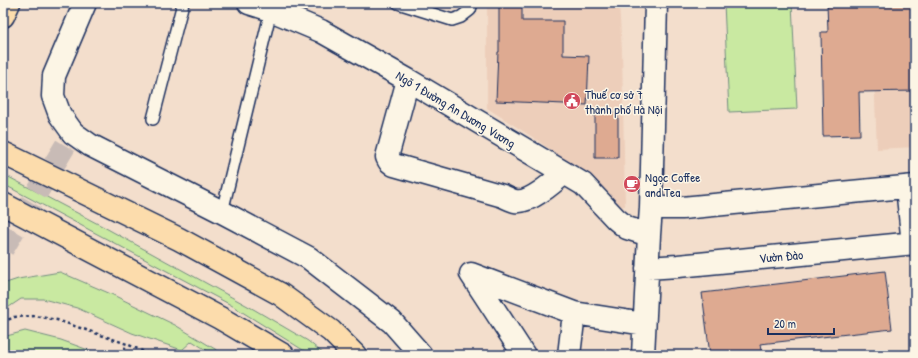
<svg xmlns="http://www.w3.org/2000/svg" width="918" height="358" font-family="'Patrick Hand',sans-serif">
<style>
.built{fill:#edceba}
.green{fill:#c9e9a1;stroke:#728c80}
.building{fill:#deaa91;stroke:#1b2f5e}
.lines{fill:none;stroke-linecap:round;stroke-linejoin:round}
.secondary-tunnel{stroke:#c8bbb6;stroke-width:22;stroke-dasharray:22 11;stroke-linecap:butt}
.lane-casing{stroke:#1b2f5e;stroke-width:14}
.street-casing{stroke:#1b2f5e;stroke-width:25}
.secondary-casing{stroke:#1b2f5e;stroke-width:25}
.primary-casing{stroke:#1b2f5e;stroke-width:25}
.highway-casing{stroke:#1b2f5e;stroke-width:25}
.path{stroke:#1b2f5e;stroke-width:2.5;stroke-dasharray:3 3;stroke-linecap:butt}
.lane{stroke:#fcf5e5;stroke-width:11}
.street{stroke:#fcf5e5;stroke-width:22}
.secondary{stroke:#fcf5e5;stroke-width:22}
.primary{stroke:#fcdcac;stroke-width:22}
.highway{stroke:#fcdcac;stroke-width:22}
.labels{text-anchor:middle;stroke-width:3;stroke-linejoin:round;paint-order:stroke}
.poi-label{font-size:13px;fill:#1b2f5e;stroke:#fcf5e5;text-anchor:start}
.street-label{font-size:13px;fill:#1b2f5e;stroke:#fcf5e5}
</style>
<rect width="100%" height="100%" fill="#f3decc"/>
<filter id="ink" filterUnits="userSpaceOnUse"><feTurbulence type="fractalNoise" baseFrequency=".025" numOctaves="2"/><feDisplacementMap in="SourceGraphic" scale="8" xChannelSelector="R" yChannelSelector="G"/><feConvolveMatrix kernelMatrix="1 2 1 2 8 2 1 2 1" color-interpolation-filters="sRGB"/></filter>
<g filter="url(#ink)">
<path class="built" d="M487,3H619L622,50L625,206L617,207L587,176L537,140L487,108Z
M871,3H915V147L877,149Z"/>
<path class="green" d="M724,3H792L797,109L729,112Z
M3,174L102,226L255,310L308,341L325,355H311L231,305L3,184Z
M60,272L111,294L175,325L225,355H214L192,341L182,350L132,333L77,308L43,299H21L3,311V284L18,279Z
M25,331L61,340L102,355H3V337Z"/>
<path class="building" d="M499,3H522V21H563V55L589,56L587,105L496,101L498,52H499Z
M827,3H858V4L915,3V91L859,92L860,135L823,136L821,32H828Z
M595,112H618V158H595Z
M885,271L892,329L760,344L762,355H710L702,293Z"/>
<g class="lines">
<path class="secondary-tunnel" d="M3,249L73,133"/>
<defs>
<path id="lane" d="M398,3L452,20L461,17L470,10L472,3
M153,119L183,3
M222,212L271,10"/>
<path id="street" d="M249,3L271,10L321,31L408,80L583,184L616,219L627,228L649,235
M408,80L387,157L389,161L394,165L503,196C507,198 511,200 515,201C529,204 554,182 564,173
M73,133L90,145L222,212L309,258L392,322L421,355
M907,187L913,244
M651,208H682L915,186
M647,268L678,266L915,243
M524,355L471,274L574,313
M569,355L574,313L644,324
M643,355L649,235L651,208L656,3"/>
<path id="secondary" d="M73,133L60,115L53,96L54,76L85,3"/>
<path id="primary" d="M3,16L9,3"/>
<path id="highway" d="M3,153L179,239L280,294L331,331L355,355
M3,204L220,318L283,355"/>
</defs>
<use href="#lane" class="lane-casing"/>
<use href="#street" class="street-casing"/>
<use href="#secondary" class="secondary-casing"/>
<use href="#primary" class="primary-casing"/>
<use href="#highway" class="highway-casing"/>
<path class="path" d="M3,322L14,317L35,316L57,320L127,344L151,355
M122,355L127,344"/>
<use href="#lane" class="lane"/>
<use href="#street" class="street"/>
<use href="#secondary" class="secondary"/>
<use href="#primary" class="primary"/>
<use href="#highway" class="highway"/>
</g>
</g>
<defs>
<symbol id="civic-disc" viewBox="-11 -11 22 22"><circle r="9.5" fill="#d1495b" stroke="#fcf5e5"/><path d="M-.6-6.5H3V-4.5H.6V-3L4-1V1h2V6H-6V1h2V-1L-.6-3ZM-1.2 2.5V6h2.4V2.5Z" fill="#fff"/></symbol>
<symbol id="cafe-disc" viewBox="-11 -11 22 22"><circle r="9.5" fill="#d1495b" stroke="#fcf5e5"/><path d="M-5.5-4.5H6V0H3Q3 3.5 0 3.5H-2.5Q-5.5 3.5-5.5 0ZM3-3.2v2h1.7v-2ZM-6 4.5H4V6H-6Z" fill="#fff"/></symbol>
</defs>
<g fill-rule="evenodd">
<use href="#civic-disc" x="562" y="91" width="20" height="20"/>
<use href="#cafe-disc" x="622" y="174" width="20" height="20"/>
</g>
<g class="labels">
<g class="poi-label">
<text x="585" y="99">Thuế cơ sở 7<tspan x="585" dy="15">thành phố Hà Nội</tspan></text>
<text x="645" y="182">Ngọc Coffee<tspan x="645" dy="15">and Tea</tspan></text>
</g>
<g class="street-label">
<text transform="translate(456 109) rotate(31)" y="5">Ngõ 1 Đường An Dương Vương</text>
<text transform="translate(781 256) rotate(-5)" y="5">Vườn Đào</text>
</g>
</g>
<rect width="918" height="358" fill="none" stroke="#fcf5e5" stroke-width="16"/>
<rect x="8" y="8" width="902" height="342" fill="none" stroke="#1b2f5e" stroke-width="1.5" filter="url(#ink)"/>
<path d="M768 328v6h66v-6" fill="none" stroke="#1b2f5e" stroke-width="2"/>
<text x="774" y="328" font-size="12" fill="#1b2f5e" stroke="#fcf5e5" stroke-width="3" paint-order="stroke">20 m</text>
</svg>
